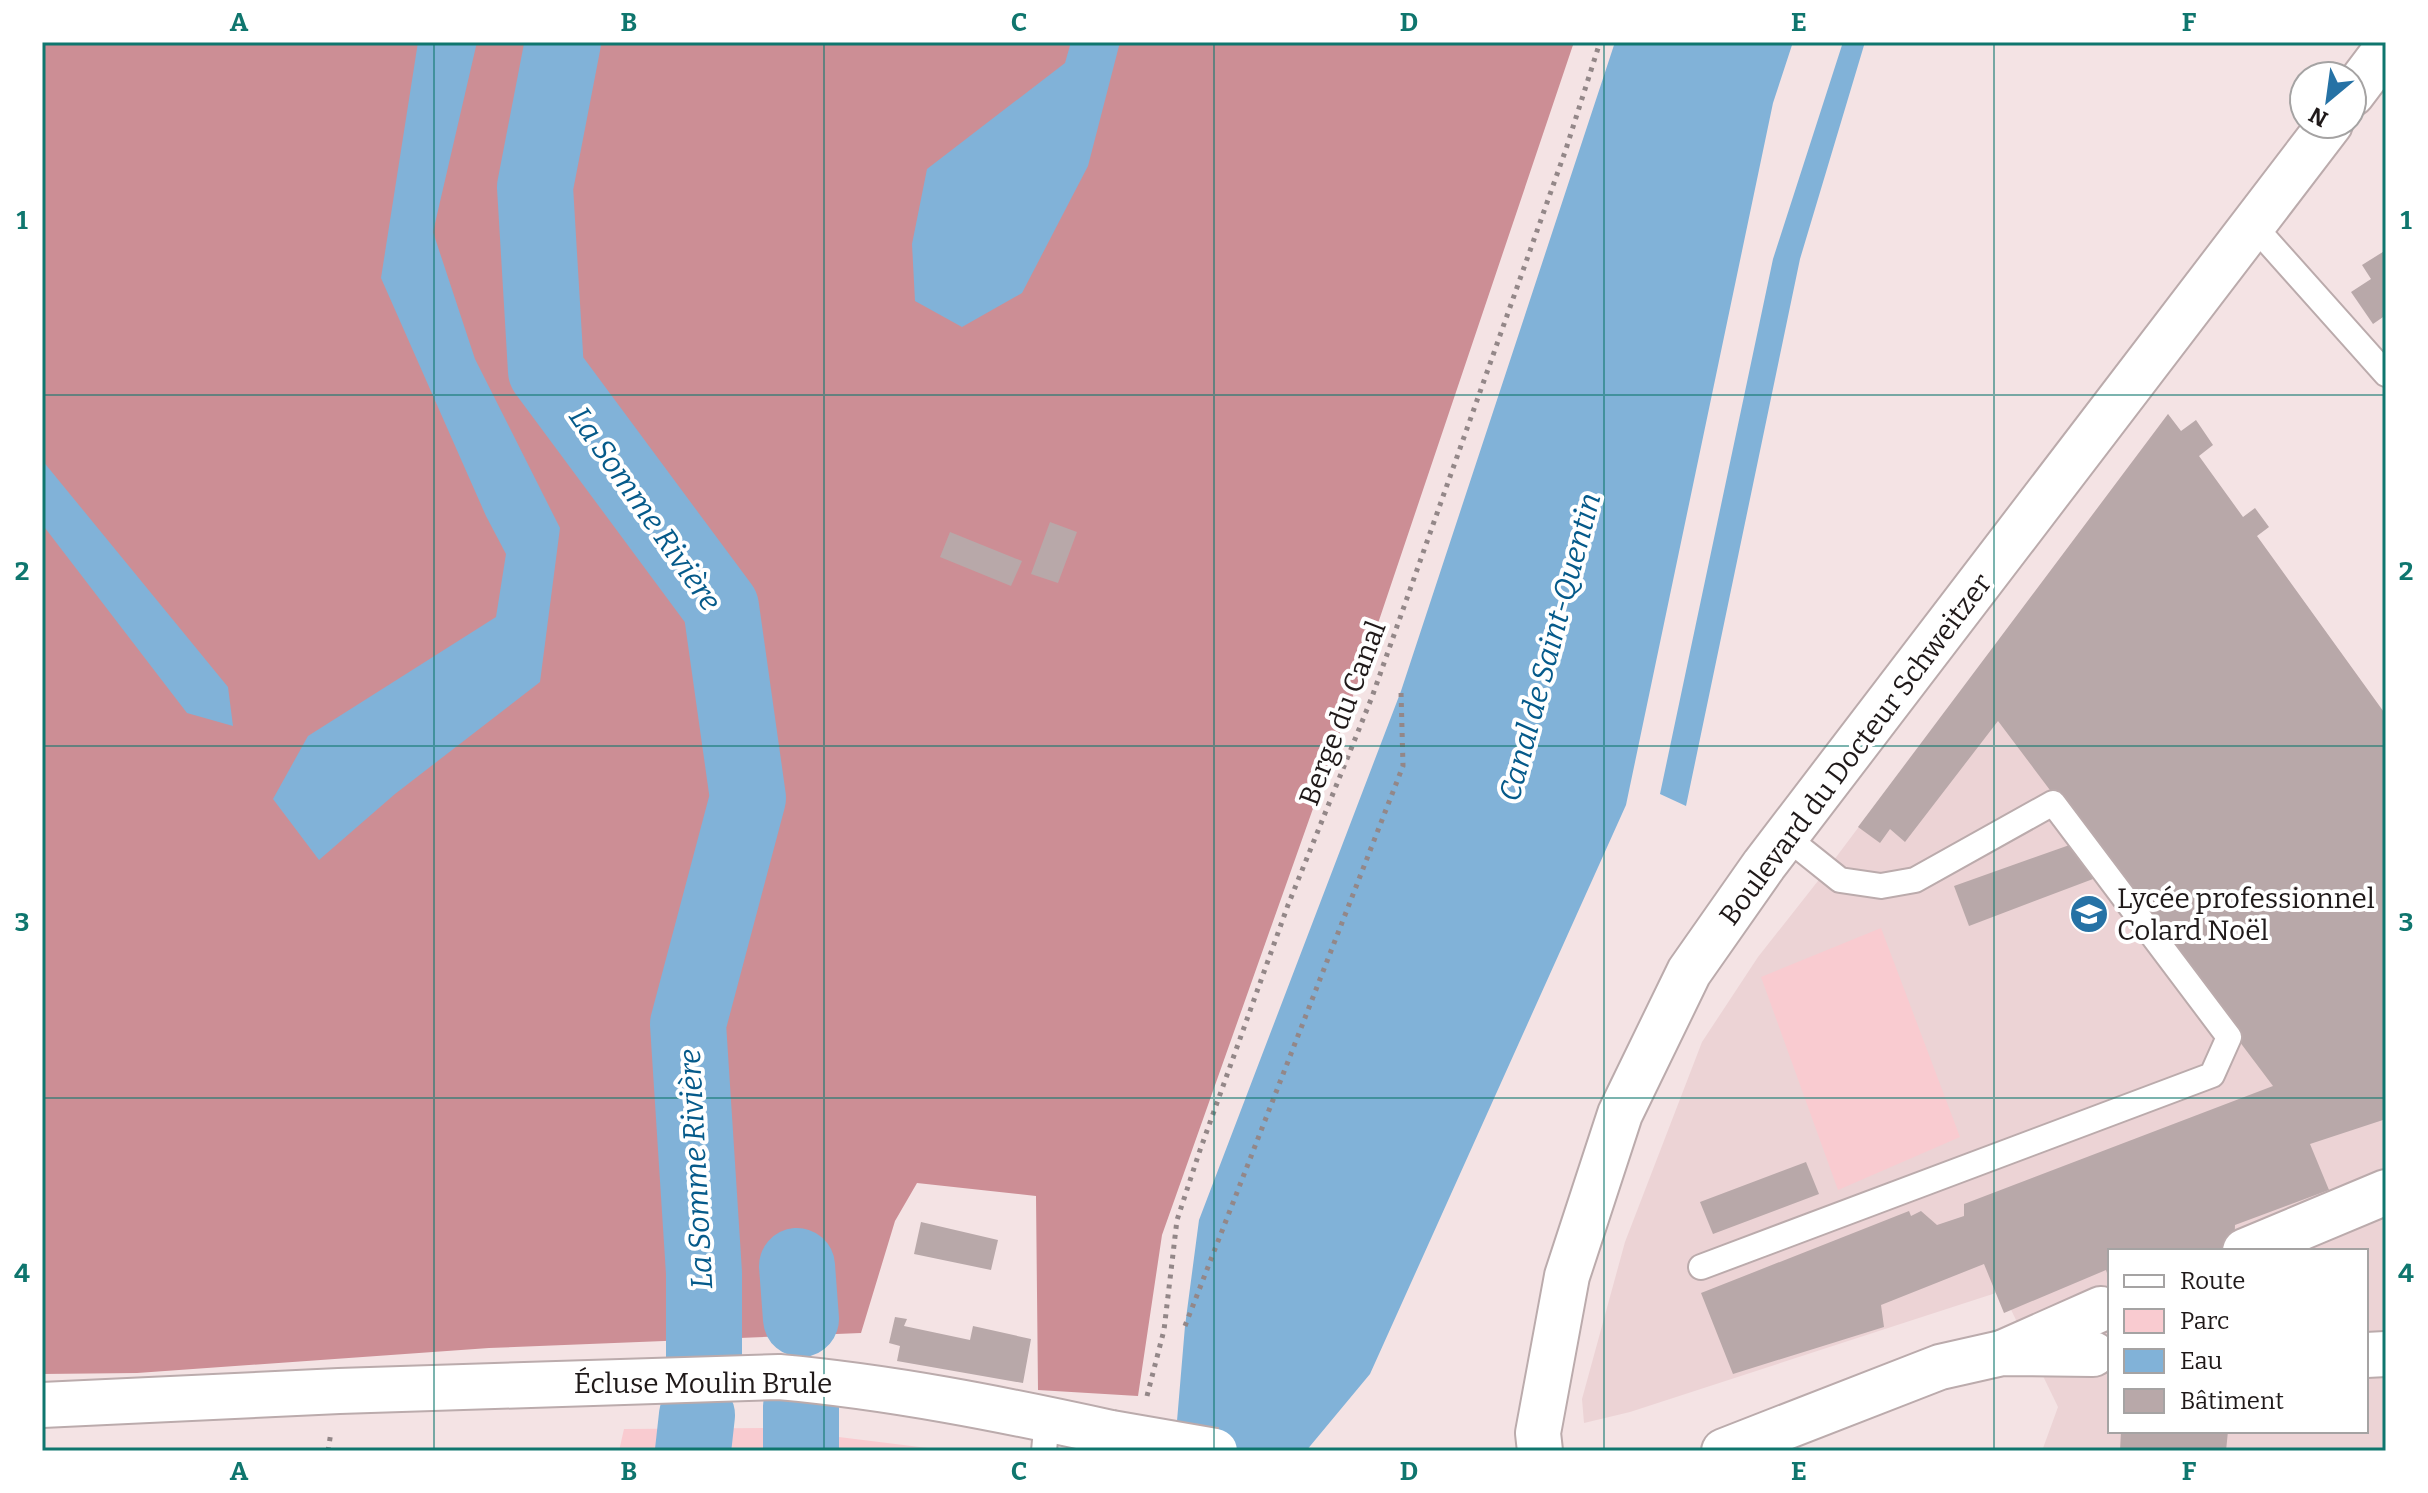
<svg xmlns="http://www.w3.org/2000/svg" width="2428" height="1493" font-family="Bitter,serif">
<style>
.built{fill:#ecd3d5;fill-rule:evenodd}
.green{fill:#f9cbd0}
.forest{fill:#cc8e95}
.water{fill:#81b2d8}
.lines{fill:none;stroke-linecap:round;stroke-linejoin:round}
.river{stroke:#81b2d8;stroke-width:76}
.building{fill:#b8a8a9}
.service-casing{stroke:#bbabac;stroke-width:28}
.minor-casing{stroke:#bbabac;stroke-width:48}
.tertiary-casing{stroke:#bbabac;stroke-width:48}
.path{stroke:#938788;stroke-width:5;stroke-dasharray:4 6;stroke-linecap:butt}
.service{stroke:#fff;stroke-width:24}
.minor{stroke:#fff;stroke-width:44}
.tertiary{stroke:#fff;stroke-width:44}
.tertiary-bridge-casing{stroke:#bbabac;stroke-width:48;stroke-linecap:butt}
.tertiary-bridge{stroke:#fff;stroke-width:44}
.grid{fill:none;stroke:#0f766e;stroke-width:2;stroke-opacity:0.55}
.labels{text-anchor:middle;stroke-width:8;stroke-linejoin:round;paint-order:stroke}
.street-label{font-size:28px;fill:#1f1919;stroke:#fff}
.poi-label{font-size:28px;fill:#1f1919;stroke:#fff;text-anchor:start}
.water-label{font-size:30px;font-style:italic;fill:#055a8a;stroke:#fff}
.neatline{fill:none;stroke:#0f766e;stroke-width:3}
.grid-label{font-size:26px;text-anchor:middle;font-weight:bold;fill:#0f766e}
</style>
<rect width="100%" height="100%" fill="#f4e3e4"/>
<path class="built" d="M2168,414L2386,715V1451H2042L2058,1407L2002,1291L1630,1412L1584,1423L1582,1399L1625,1242L1702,1042L1758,957L1825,872ZM2110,1251H2366V1431H2110Z"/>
<path class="green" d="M1881,928L1960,1137L1838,1190L1761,977Z
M766,1428L952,1451H619L624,1429Z"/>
<path class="forest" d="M42,42H1574L1367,656L1162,1235L1138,1396L1038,1390L1036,1196L917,1183L895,1221L861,1333L489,1348L137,1373L42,1374Z"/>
<path class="water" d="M418,42H477L433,232L475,359L560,528L540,682L395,794L319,860L273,799L308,736L496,617L506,554L486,516L381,278Z
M1071,42H1120L1088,166L1022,293L962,327L915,301L912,244L927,169L1065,63Z
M1615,42H1793L1773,103L1626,805L1370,1374L1306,1451H1168L1177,1421L1185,1326L1199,1220L1401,691Z
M1843,42H1865L1800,259L1686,806L1660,794L1773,259Z
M42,460L228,687L233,726L187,713L42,524Z"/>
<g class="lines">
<path class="river" d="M563,42L535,187L546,371L721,607L748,798L688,1024L704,1273V1359
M797,1266L801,1319
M693,1451L697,1415
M801,1451V1406"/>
</g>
<path class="building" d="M2386,250V315L2373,324L2351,292L2371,279L2362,265Z
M2168,414L2181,431L2196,420L2213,445L2199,456L2243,517L2255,508L2269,527L2257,536L2386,715V1119L2310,1144L2329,1190L2235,1225L2234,1251H2110V1282L2106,1270L2004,1313L1984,1264L1881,1305L1884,1327L1733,1374L1701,1293L1909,1211L1911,1216L1921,1211L1937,1225L1964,1216V1204L2273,1086L1998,721L1905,842L1890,829L1880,843L1858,827Z
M1050,522L1077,532L1058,583L1031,574Z
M950,532L1022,561L1011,586L940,557Z
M2078,842L2093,879L1969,926L1954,886Z
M1806,1162L1819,1194L1713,1234L1700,1202Z
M921,1222L998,1240L991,1270L914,1254Z
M895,1317L907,1319L904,1326L970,1340L973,1326L1031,1339L1023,1383L897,1361L900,1346L889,1343Z
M2121,1431H2228L2226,1451H2120Z"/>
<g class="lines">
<defs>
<path id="service" d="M2253,225L2386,374
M1701,1267L2212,1075L2229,1037L2053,803L1915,880L1881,886L1840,880L1785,836
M1044,1451L1047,1419"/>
<path id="minor" d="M2245,1251L2386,1192
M2002,1353L2101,1309"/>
<path id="tertiary" d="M2352,94L2386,49
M2366,1355L2386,1354
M42,1405L339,1391L779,1377C891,1387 1001,1409 1111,1433
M1540,1451L1538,1433L1567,1276L1620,1114L1689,972L1764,865L2330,124
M1724,1451L1940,1367L2002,1353L2093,1354"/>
</defs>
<use href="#service" class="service-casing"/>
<use href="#minor" class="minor-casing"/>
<use href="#tertiary" class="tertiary-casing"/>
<path class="path" d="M1185,1326L1403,766L1401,691
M1147,1396L1164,1330L1177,1220L1199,1153L1288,905L1372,697L1566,149L1600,42
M328,1451L331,1432"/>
<use href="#service" class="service"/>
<use href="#minor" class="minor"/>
<use href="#tertiary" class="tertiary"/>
<defs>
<path id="tertiary-bridge" d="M1111,1433L1215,1451"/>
</defs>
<use href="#tertiary-bridge" class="tertiary-bridge-casing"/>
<use href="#tertiary-bridge" class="tertiary-bridge"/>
</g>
<path class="grid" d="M434,42V1451M824,42V1451M1214,42V1451M1604,42V1451M1994,42V1451M42,395H2386M42,746H2386M42,1098H2386"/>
<defs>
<symbol id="school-disc" viewBox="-11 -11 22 22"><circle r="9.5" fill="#2672a5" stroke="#fff"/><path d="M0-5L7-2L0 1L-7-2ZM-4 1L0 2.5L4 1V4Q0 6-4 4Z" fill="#fff"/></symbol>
</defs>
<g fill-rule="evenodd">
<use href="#school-disc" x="2067" y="892" width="44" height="44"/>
</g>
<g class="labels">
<g class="street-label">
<text transform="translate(1342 713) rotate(-69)" y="10">Berge du Canal</text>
<text transform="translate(1855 749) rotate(-53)" y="10">Boulevard du Docteur Schweitzer</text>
<text x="703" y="1393">Écluse Moulin Brule</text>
</g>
<g class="poi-label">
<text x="2117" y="908">Lycée professionnel<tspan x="2117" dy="32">Colard Noël</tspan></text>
</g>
<g class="water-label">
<text transform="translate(645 509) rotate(55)" y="10">La Somme Rivière</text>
<text transform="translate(1550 647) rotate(-75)" y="10">Canal de Saint-Quentin</text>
<text transform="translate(696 1169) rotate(-93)" y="10">La Somme Rivière</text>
</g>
</g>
<rect width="2428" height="1493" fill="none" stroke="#ffffff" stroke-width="88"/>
<rect x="2108" y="1249" width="260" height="184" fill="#ffffff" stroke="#a5a3a3" stroke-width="2"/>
<rect x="2124" y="1275" width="40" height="12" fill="#ffffff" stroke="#a5a3a3" stroke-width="2"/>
<text x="2180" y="1289" font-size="24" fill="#1f1919">Route</text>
<rect x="2124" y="1309" width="40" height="24" fill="#f9cbd0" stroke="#a5a3a3" stroke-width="2"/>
<text x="2180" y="1329" font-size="24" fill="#1f1919">Parc</text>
<rect x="2124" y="1349" width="40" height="24" fill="#81b2d8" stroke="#a5a3a3" stroke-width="2"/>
<text x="2180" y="1369" font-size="24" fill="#1f1919">Eau</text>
<rect x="2124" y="1389" width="40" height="24" fill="#b8a8a9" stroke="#a5a3a3" stroke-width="2"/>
<text x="2180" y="1409" font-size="24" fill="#1f1919">Bâtiment</text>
<g transform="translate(2328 100) rotate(209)"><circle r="38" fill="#ffffff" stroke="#a5a3a3" stroke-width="2"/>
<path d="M0-6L14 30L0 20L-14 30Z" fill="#2672a5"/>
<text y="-12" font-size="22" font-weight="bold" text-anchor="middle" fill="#1f1919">N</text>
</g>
<rect x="44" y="44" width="2340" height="1405" class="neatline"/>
<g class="grid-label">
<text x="239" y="31">A</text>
<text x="629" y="31">B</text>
<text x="1019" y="31">C</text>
<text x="1409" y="31">D</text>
<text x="1799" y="31">E</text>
<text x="2189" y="31">F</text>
<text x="22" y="229">1</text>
<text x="2406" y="229">1</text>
<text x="22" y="580">2</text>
<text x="2406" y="580">2</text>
<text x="22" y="931">3</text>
<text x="2406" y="931">3</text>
<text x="22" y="1282">4</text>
<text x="2406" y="1282">4</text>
<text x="239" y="1480">A</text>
<text x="629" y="1480">B</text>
<text x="1019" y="1480">C</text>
<text x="1409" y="1480">D</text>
<text x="1799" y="1480">E</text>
<text x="2189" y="1480">F</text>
</g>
</svg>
